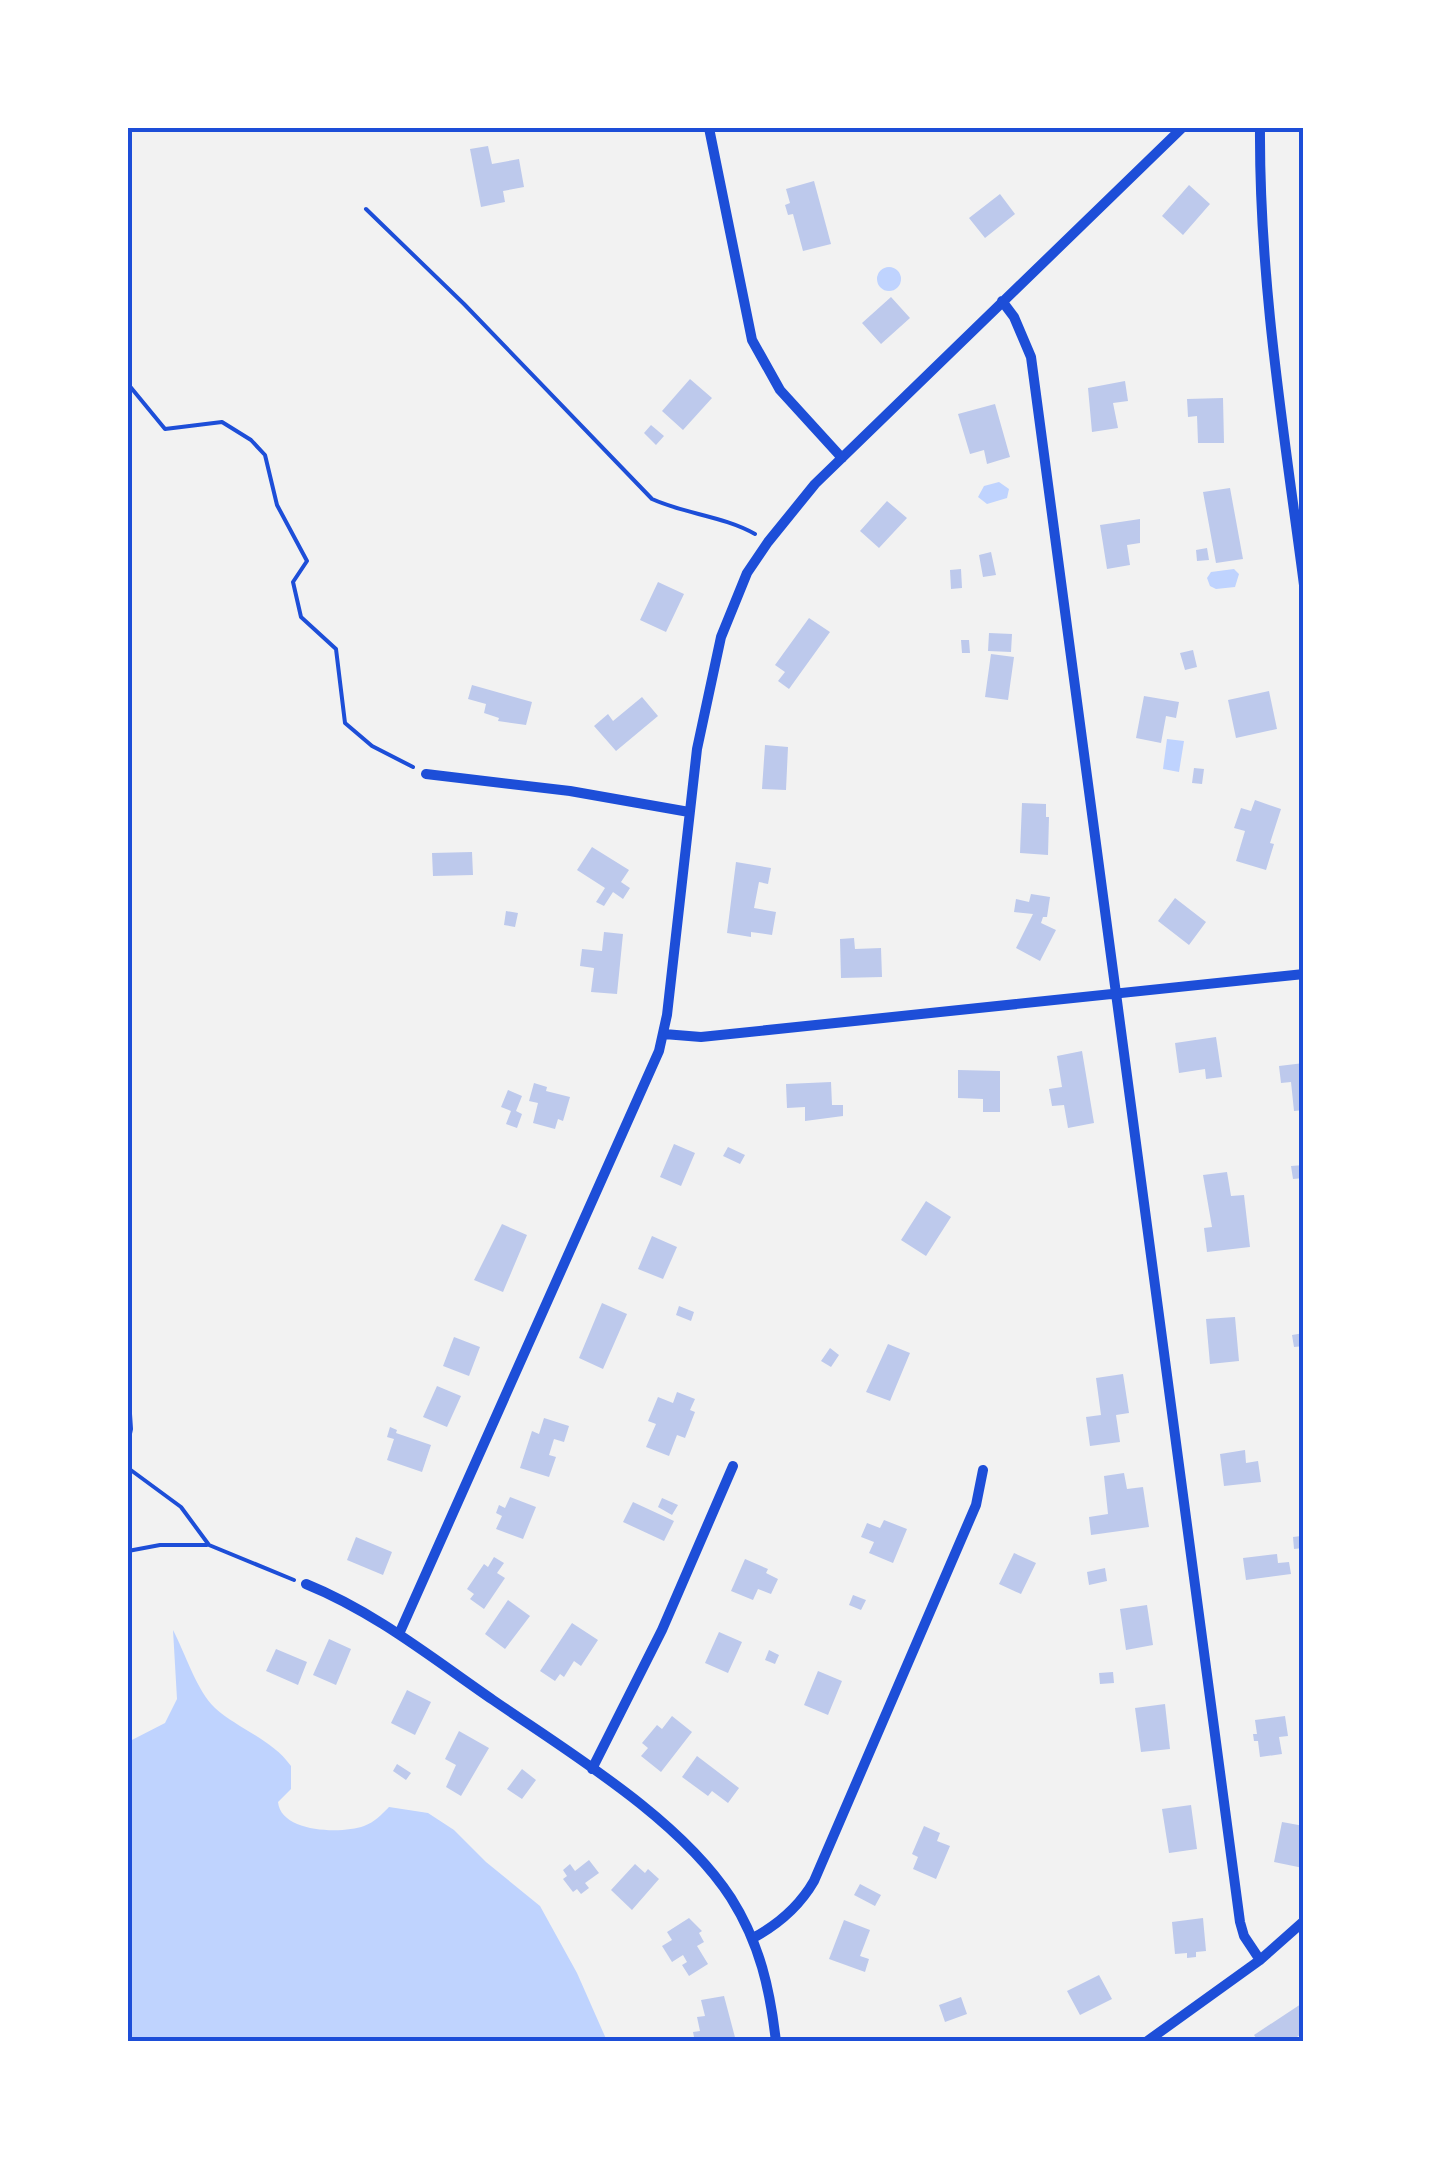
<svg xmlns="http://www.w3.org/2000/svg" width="1431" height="2169" font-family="'Work Sans',sans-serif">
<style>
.water{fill:#bfd3fe}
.building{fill:#bdc9ec}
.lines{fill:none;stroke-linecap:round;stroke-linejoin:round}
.path{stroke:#1d4ed8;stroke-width:4}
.minor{stroke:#1d4ed8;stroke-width:10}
.neatline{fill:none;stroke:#1d4ed8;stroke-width:4}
</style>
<rect width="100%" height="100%" fill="#f2f2f2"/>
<path class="water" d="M877 279a12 12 0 1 1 24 0a12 12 0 1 1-24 0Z
M999,482L1009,489L1007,498L987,504L978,497L984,486Z
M1234,569L1239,574L1235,587L1216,589L1210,586L1207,578L1211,572Z
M1167,739L1184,741L1179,772L1163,769Z
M173,1630C185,1653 197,1691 215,1708C238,1729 272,1739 291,1766V1789L278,1802C281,1833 342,1834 364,1826C375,1822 381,1815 389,1807L428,1813L454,1830L486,1862L540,1906L577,1973L607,2041H128V1742L165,1723L177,1699Z"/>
<path class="building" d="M488,146L492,164L519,159L524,187L503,191L505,202L481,207L470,149Z
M814,181L831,244L803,251L793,214L788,215L785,205L790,203L786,189Z
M1189,185L1210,204L1183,235L1162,216Z
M1000,194L1015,214L985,238L969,218Z
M891,297L910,318L881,344L862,323Z
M690,379L712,398L683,430L662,411Z
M1125,381L1128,401L1113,403L1118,428L1092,432L1088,388Z
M1223,398L1224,443H1198L1197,416L1188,417L1187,399Z
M995,404L1010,457L987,464L984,450L970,454L958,414Z
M651,425L664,436L656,445L644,433Z
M1230,488L1243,559L1216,563L1203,492Z
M887,501L907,518L879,548L860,531Z
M1140,519V543L1127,545L1130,565L1107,569L1100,525Z
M1207,548L1209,560L1197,561L1196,550Z
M991,552L996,575L983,577L979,555Z
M961,569L962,588L951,589L950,570Z
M658,582L684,594L666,632L640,620Z
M809,618L830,632L789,689L778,681L785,672L775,665Z
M989,633L1012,634L1011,652L988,651Z
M961,640H969L970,653H962Z
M1193,650L1197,667L1185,670L1180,653Z
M991,654L1014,657L1008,700L985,697Z
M472,685L532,702L526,725L498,721L499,718L484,713L486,704L468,699Z
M1269,691L1277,729L1236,738L1228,700Z
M1144,696L1179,702L1176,718L1166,716L1161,743L1136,738Z
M642,697L658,716L616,751L594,726L608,714L613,721Z
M765,745L788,747L786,790L762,789Z
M1194,768L1204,769L1202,784L1192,783Z
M1255,800L1281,809L1270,843L1274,844L1266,870L1236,861L1245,831L1234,828L1241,808L1251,811Z
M1022,803L1046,804V817H1049L1048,855L1020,853Z
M592,847L629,870L621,882L630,888L623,899L613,892L604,906L596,902L605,888L577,870Z
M472,852L473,875L433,876L432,853Z
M736,862L771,868L768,884L759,882L754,908L776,912L772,935L751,932V937L727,933Z
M1031,894L1050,897L1047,917H1043L1041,923L1056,930L1040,961L1016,948L1033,914L1014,912L1016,899L1029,902Z
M1175,898L1206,922L1189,945L1158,921Z
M506,911L518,913L515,927L504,925Z
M604,932L623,934L617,994L591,992L594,968L580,966L582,949L602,951Z
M854,938L855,949L881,948L882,977L841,978L840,939Z
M1216,1037L1222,1077L1206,1079L1205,1069L1179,1073L1175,1043Z
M1082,1051L1094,1123L1068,1128L1064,1105L1052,1106L1049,1089L1062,1087L1057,1056Z
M1304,1063V1110L1294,1111L1291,1082L1281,1083L1279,1066Z
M958,1070L1000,1071V1112H983V1099L958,1098Z
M831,1082L832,1105H843V1116L805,1121V1107L787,1108L786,1084Z
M534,1083L547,1087L546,1091L570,1097L563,1121L558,1119L555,1129L533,1123L538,1103L529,1101Z
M508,1090L522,1096L516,1111L522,1114L517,1128L506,1124L511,1111L501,1107Z
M674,1144L695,1153L681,1186L660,1177Z
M728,1147L745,1155L740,1164L723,1156Z
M1304,1165V1178L1293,1179L1291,1166Z
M1227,1172L1231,1196L1244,1195L1250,1247L1207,1252L1204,1228L1212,1227L1203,1175Z
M926,1201L951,1217L926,1256L901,1240Z
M502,1224L527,1235L503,1292L474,1280Z
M652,1236L677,1247L663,1279L638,1269Z
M602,1303L627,1314L603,1369L579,1358Z
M679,1306L694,1312L691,1321L676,1315Z
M1235,1317L1239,1361L1210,1364L1206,1319Z
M1304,1333V1346L1294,1347L1292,1335Z
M454,1337L480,1347L469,1376L443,1366Z
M888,1344L910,1353L890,1401L866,1392Z
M830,1348L839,1355L831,1367L821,1361Z
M1123,1374L1129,1413L1116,1415L1120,1442L1090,1446L1086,1417L1101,1415L1096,1378Z
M437,1386L461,1396L447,1427L423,1417Z
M677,1392L695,1399L690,1410L695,1412L685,1438L677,1435L669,1456L646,1447L656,1424L648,1421L658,1397L673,1403Z
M544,1418L569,1426L564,1442L554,1439L549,1455L556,1457L549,1477L520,1468L532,1431L539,1434Z
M390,1427L397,1430L396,1433L431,1445L422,1472L387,1460L394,1439L387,1437Z
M1245,1450L1246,1463L1258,1461L1261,1482L1224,1486L1220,1454Z
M1124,1473L1127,1489L1143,1487L1149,1527L1091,1535L1089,1517L1108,1514L1104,1476Z
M510,1497L536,1507L523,1539L496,1529L502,1516L496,1513L499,1505L505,1508Z
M662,1498L678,1505L672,1515L658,1507Z
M633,1502L674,1521L664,1541L623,1522Z
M884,1520L907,1529L893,1563L869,1553L874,1542L861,1537L867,1523L880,1528Z
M1301,1536L1303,1548L1294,1549L1293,1537Z
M356,1537L392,1552L383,1575L347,1560Z
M1014,1553L1036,1563L1021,1594L999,1584Z
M1277,1554L1278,1563L1289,1562L1291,1574L1246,1580L1243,1558Z
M494,1557L504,1563L497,1573L505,1578L484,1609L470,1599L474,1594L467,1589L484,1564L488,1567Z
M745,1559L768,1569L766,1573L778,1579L771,1594L758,1589L753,1600L731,1591Z
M1105,1568L1107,1581L1089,1585L1087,1572Z
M853,1595L866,1600L861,1610L849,1605Z
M508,1600L530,1616L505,1649L485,1634Z
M1147,1605L1153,1645L1126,1650L1120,1609Z
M572,1623L598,1640L581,1666L574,1661L564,1677L560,1674L555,1681L540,1671Z
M719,1632L742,1642L728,1673L705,1663Z
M329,1639L351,1649L336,1685L313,1675Z
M276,1649L307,1662L298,1685L266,1671Z
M769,1650L779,1655L775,1664L765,1660Z
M818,1671L842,1681L828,1715L804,1705Z
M1113,1672L1114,1683L1100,1684L1099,1673Z
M407,1690L431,1702L415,1735L391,1723Z
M1165,1704L1170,1749L1141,1752L1135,1708Z
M672,1716L692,1732L661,1772L641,1756L648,1748L642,1743L657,1725L662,1729Z
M1285,1716L1288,1736L1279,1737L1282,1754L1260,1757L1258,1741H1254L1253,1734H1257L1255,1720Z
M459,1731L489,1748L461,1796L446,1787L456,1765L445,1759Z
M697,1756L739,1788L728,1803L712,1791L708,1796L682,1777Z
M397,1764L411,1773L406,1780L393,1771Z
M522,1769L536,1780L522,1799L507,1789Z
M1191,1805L1197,1849L1169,1853L1162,1809Z
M1282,1822L1304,1826L1303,1868L1274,1862Z
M924,1826L940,1833L937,1841L950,1846L936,1879L913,1869L918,1857L912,1854Z
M589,1860L599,1873L585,1883L589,1888L581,1894L577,1889L573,1892L563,1879L567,1876L563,1870L570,1864L575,1871Z
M635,1864L645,1873L648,1869L659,1879L632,1910L611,1890Z
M860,1884L881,1895L875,1906L854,1895Z
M689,1918L702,1931L699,1933L704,1942L697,1946L708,1964L689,1976L682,1965L687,1962L683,1955L672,1962L662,1946L672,1940L667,1932Z
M1203,1918L1206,1951L1196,1952V1957L1187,1958V1953L1175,1954L1172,1922Z
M844,1920L870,1930L860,1956L869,1959L865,1972L829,1959Z
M1099,1975L1112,1999L1080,2015L1067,1991Z
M724,1996L736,2041L695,2042L693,2032L700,2031L697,2017L705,2016L701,2000Z
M961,1997L967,2014L945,2022L939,2005Z
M1304,2002V2032L1290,2042H1259L1254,2035Z"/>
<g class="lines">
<path class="path" d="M366,209L464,304L652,499C685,514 723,516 755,534
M128,384L165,429L222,422L251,440L265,455L277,505L307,561L293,582L301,617L336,649L345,723L372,746L413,767
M128,1384L131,1429L128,1443
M128,1468L181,1507L209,1545L294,1580
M128,1551L160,1545H207"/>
<path class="minor" d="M709,128L752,340L780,390L842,458
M1260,128C1259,281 1284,432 1304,585
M1002,301L1014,317L1031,357L1240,1922L1244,1936L1260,1960
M426,774L570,791L689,812
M664,1034L701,1037L1304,974
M306,1584C375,1612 432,1658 493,1700C570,1753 680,1819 731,1898C760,1944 770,1989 776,2042
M399,1634L659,1051L667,1015L697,749L721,637L747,573L768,542L815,484L1182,128
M592,1769L662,1630L733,1466
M753,1938C779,1924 799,1907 814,1881L976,1505L983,1470
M1146,2042L1260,1960L1304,1921"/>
</g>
<rect width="1431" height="2169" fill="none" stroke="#ffffff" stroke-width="260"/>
<rect x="130" y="130" width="1171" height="1909" class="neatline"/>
</svg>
